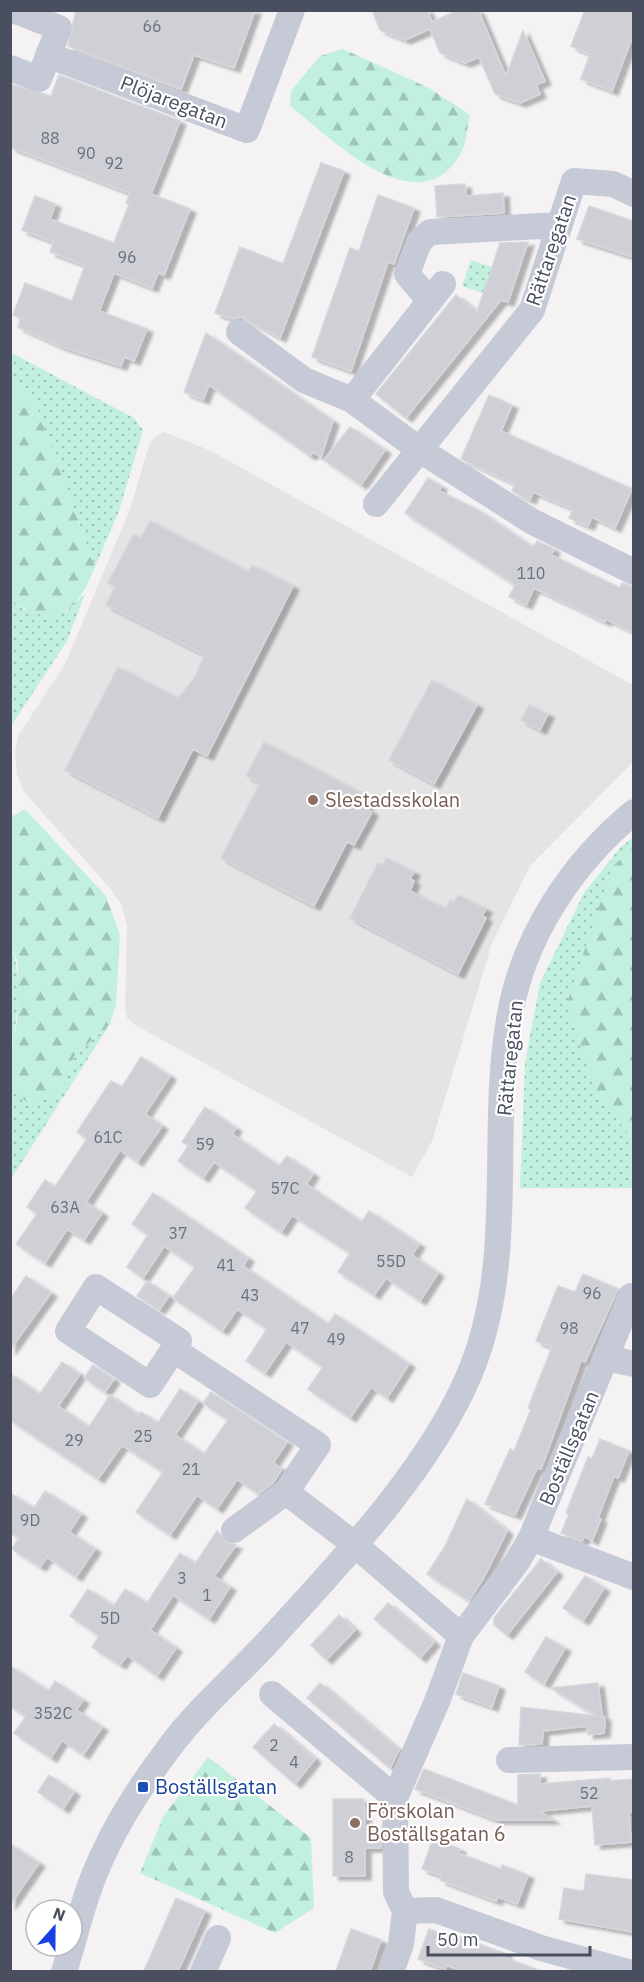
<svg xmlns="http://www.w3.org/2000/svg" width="644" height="1982" font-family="'IBM Plex Sans',sans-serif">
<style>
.education{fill:#e5e3e4}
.grass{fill:url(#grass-dots)}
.forest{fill:url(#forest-firs)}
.building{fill:#ced0d6;stroke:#d6d6dd;stroke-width:1.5;filter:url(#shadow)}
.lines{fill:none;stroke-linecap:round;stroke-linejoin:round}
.street{stroke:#c5cad6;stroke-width:26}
.education-dot{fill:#8d6e63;stroke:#fff;stroke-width:2}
.transit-dot{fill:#1a4fb4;stroke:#fff;stroke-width:2}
.labels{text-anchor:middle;stroke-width:4.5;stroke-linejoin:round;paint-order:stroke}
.number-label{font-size:16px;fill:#6a6f7d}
.street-label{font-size:20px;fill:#494f5f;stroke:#fff}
.education-label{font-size:20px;fill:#785e54;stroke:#fff;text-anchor:start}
.transit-label{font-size:20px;fill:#164399;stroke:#fff;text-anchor:start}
</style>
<defs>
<pattern id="grass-dots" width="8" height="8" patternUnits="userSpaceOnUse" patternTransform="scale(1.5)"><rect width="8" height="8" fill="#c1f0df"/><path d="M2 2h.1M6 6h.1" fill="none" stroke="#9fc5b8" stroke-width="1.8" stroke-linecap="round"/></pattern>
<pattern id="forest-firs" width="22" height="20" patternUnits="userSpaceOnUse" patternTransform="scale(1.5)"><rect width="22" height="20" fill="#c1f0df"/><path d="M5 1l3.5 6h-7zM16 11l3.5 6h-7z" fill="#9fc5b8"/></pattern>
<filter id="shadow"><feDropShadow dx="6" dy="4" stdDeviation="1.5" flood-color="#0004"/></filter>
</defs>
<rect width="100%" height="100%" fill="#f4f2f2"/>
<path class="education" d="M164,432L209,450L633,685L632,763L530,866L492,943L432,1141L412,1177L135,1025L127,1018L125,1008L127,926L122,905L109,887L24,792L17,774L15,751L18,736L65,664L130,509L149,445L156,436Z"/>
<path class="grass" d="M471,260L492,267L483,293L462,286Z
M10,352L134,418L143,430L119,511L95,567L31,391L11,381Z
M85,594L67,641L11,726V600L25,610L67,611Z
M633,837V848L612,867L596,1095L633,1138V1188H520L525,1063L540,983L584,893L620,848Z
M11,944C23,979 17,1018 11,1054Z
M110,1024L11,1179V1090L30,1104L63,1086L74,1056Z"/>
<path class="forest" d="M343,49L429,88L470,115C467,126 467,141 462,151C421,230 331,138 290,106L291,91L320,56Z
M11,381L31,391L95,567C77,612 56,632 11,600Z
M25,809L106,896L120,935L116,1005L110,1024L74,1056L63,1086L54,1095L30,1104L10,1090L11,1054L17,1021L18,964L11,944V817Z
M633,848V1138L596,1095L567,1003L612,867Z
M208,1757L311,1838L314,1908L275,1933L140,1873L163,1817Z"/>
<path class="building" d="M76,10H255L234,68L194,55L181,89L68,46Z
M372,10H427L432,22L458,10H478L506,76L523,31L545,81L536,85L540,94L520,103L495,94L479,57L465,63L440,53L430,29L405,40L380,30Z
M585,10H633V35L612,91L581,79L590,54L571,46Z
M59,75L180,121L151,194L190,209L164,275L158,273L152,288L114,273L99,311L147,329L134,361L124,357L121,366L60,346L18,327L21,318L13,315L25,283L72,301L85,265L50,252L54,242L22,230L35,196L55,204L50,219L114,243L129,204L126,203L130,193L10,147V84L51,96Z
M321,163L344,171L280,338L241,317L232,319L215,313L240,247L283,264Z
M465,184L466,196L503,193L504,213L437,217L435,186Z
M378,195L414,208L394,264L388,262L351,371L312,357L350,248L359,251Z
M589,206L633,221V257L577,239Z
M528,242L508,302L501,300L406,418L376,394L456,295L477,312L500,243Z
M206,333L333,421L321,457L313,452L310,456L209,385L203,400L184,392Z
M489,395L512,405L501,431L632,489L615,528L592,517L588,526L569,518L573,509L533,492L530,500L517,494L512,491L515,484L461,459Z
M350,427L385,450L361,485L324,460Z
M428,478L441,486L439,491L478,510L533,547L537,541L554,549L551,555L620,588L622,583L633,587V632L606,619L605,622L534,588L526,605L509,597L515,585L405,513Z
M150,521L249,572L252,565L293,586L207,756L193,749L158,818L65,770L118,667L178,698L193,680L205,655L106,605L115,587L108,583L134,534L141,538Z
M432,680L477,705L434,784L389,760Z
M529,705L548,714L540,730L521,720Z
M264,742L371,798L365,808L372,812L354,845L347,842L314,906L221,858L260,783L246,776Z
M386,858L414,872L410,879L414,881L410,891L446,909L450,900L454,902L458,895L486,909L482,916L486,918L458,974L350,918L378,863L383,865Z
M141,1057L170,1076L145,1114L162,1126L137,1162L120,1150L86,1202L102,1213L84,1240L67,1229L45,1263L16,1244L37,1214L27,1207L45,1180L55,1187L87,1139L77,1132L111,1081L122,1087Z
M205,1107L236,1128L232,1134L279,1166L287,1156L313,1174L306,1184L362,1222L369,1211L419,1244L412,1255L438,1273L420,1301L386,1278L374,1295L338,1272L350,1253L292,1215L281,1232L245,1208L257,1191L214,1162L203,1178L178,1161L188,1146L182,1142Z
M153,1193L248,1258L243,1266L328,1324L335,1314L409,1364L387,1398L371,1387L350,1418L308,1389L323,1367L286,1342L265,1373L246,1361L267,1329L237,1309L222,1331L173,1298L195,1267L164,1246L143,1278L127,1267L148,1235L132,1224Z
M583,1274L618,1289L585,1362L581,1360L541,1469L537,1468L515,1515L485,1504L510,1449L514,1451L531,1409L528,1408L552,1347L536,1341L558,1286L575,1292Z
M26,1276L51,1293L10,1350V1300Z
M147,1281L169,1296L159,1310L137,1296Z
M62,1362L80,1374L58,1406L89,1427L110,1395L139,1415L141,1412L158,1423L180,1389L198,1401L175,1435L204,1454L228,1420L203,1403L211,1392L287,1442L273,1463L282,1469L273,1483L258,1494L237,1479L217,1509L197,1495L170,1535L136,1512L163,1472L122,1445L98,1479L10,1420V1374L40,1394Z
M93,1365L114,1379L105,1392L84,1378Z
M600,1439L629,1451L618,1478L614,1476L598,1518L601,1519L592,1541L585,1536L582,1541L561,1533L569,1514L566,1513L588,1457L592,1459Z
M45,1491L81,1514L69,1532L95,1549L76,1577L47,1557L40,1567L12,1549L19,1538L10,1533V1493L34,1508Z
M467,1499L507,1531L483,1579L469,1601L427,1574L444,1548Z
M217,1531L227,1543L236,1545L214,1576L230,1587L209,1619L173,1595L150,1630L176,1648L157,1676L127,1655L120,1665L92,1647L99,1636L70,1616L88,1589L114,1606L125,1589L147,1603L180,1553L195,1564Z
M541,1559L557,1572L507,1635L494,1625V1618Z
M585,1576L604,1588L583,1621L563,1608Z
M388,1603L434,1642L420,1658L374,1619Z
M339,1615L355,1630L326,1660L311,1645Z
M546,1637L565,1648L544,1684L525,1672Z
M10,1666L49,1691L55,1681L83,1700L76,1710L102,1727L83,1755L62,1740L51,1758L14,1733L26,1716L10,1706Z
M463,1673L499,1686L492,1707L456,1694Z
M320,1683L399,1750L390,1768L307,1698Z
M598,1683L602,1716L605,1717L604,1733L588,1735L587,1726L543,1731L542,1744L519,1745L521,1707L597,1716L551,1688Z
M274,1724L315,1759L295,1784L253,1747Z
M424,1769L518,1805V1775L540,1774V1784L610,1778V1781L633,1779V1811L629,1812L631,1842L595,1845L592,1806L540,1811L553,1820H497L415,1789Z
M49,1775L74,1792L63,1809L38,1792Z
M333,1799H364L365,1827H380L381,1848H365V1876H333Z
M433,1839L460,1849L458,1853L501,1869L502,1865L528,1875L517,1904L498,1897L496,1901L440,1880L442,1876L422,1869Z
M10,1844L39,1863L10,1905Z
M586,1874L633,1880V1932L559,1919L564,1888L584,1891Z
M176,1898L205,1911L178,1971H144Z
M351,1929L381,1940L370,1971H336Z
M429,1929L449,1936L450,1933L506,1954L505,1958L536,1969V1971H463L446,1965L445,1969L418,1959Z"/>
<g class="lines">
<path class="street" d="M48,55L247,130L292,10
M10,68L39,79L59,28L13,10
M443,284L352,400L420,450L533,522L634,572
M430,301L407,274L419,242L430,232L560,225
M239,332L304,380L352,400
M376,504L532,310L574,181L613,184L634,194
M96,1287L179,1341L150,1385L68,1331Z
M174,1350L318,1445L286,1492L354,1544L461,1636
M606,1358L634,1364
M234,1530L286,1492
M531,1538L634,1577
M272,1694L395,1798
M509,1760L634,1757
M405,1911L396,1892L395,1798L438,1699L461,1636L517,1562L531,1538L631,1296
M405,1911L436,1910L541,1948L628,1972
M64,1972C76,1934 85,1892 102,1857C119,1819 144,1781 169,1748C197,1710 233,1679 265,1645C337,1566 429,1471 470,1373C518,1257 488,1134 510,1014C524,935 573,862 634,812
M203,1972L218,1938
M391,1972L401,1944L405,1911"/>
</g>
<g class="education-dot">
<circle cx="313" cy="800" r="6"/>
<circle cx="355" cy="1823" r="6"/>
</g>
<rect class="transit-dot" x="137" y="1781" width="12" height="12" rx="3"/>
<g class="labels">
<g class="number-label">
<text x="152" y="32">66</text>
<text x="50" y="144">88</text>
<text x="86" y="159">90</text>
<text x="114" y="169">92</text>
<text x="127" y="263">96</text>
<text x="531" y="579">110</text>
<text x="108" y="1143">61C</text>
<text x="205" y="1150">59</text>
<text x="285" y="1194">57C</text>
<text x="65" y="1213">63A</text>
<text x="178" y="1239">37</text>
<text x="391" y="1267">55D</text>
<text x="226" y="1271">41</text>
<text x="592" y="1299">96</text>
<text x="250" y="1301">43</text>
<text x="300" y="1334">47</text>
<text x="569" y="1334">98</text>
<text x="336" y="1345">49</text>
<text x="143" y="1442">25</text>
<text x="74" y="1446">29</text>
<text x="191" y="1475">21</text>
<text x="30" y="1526">9D</text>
<text x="182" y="1584">3</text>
<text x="207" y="1601">1</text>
<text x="110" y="1624">5D</text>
<text x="53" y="1719">352C</text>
<text x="274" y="1751">2</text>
<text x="294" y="1768">4</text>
<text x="589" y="1799">52</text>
<text x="349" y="1863">8</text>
</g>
<g class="street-label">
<text transform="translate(174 102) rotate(21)" y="7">Plöjaregatan</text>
<text transform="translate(551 250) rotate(-71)" y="7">Rättaregatan</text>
<text transform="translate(510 1058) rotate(-84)" y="7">Rättaregatan</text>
<text transform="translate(569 1448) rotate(-67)" y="7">Boställsgatan</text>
</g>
<g class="education-label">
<text x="325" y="807">Slestadsskolan</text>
<text x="367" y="1818">Förskolan<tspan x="367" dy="23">Boställsgatan 6</tspan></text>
</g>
<g class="transit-label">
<text x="155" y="1794">Boställsgatan</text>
</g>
</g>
<rect width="644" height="1982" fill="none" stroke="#494f5f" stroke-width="24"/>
<g transform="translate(54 1928) rotate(21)"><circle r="28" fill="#ffffff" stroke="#b6b9bf" stroke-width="1.5"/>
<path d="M0-4.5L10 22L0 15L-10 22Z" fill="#1940e6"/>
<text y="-9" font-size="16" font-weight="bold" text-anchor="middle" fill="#494f5f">N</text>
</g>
<path d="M428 1946v9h162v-9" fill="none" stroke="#494f5f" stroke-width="3"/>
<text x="437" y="1946" font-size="18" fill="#494f5f" stroke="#ffffff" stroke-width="4.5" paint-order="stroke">50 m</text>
</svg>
